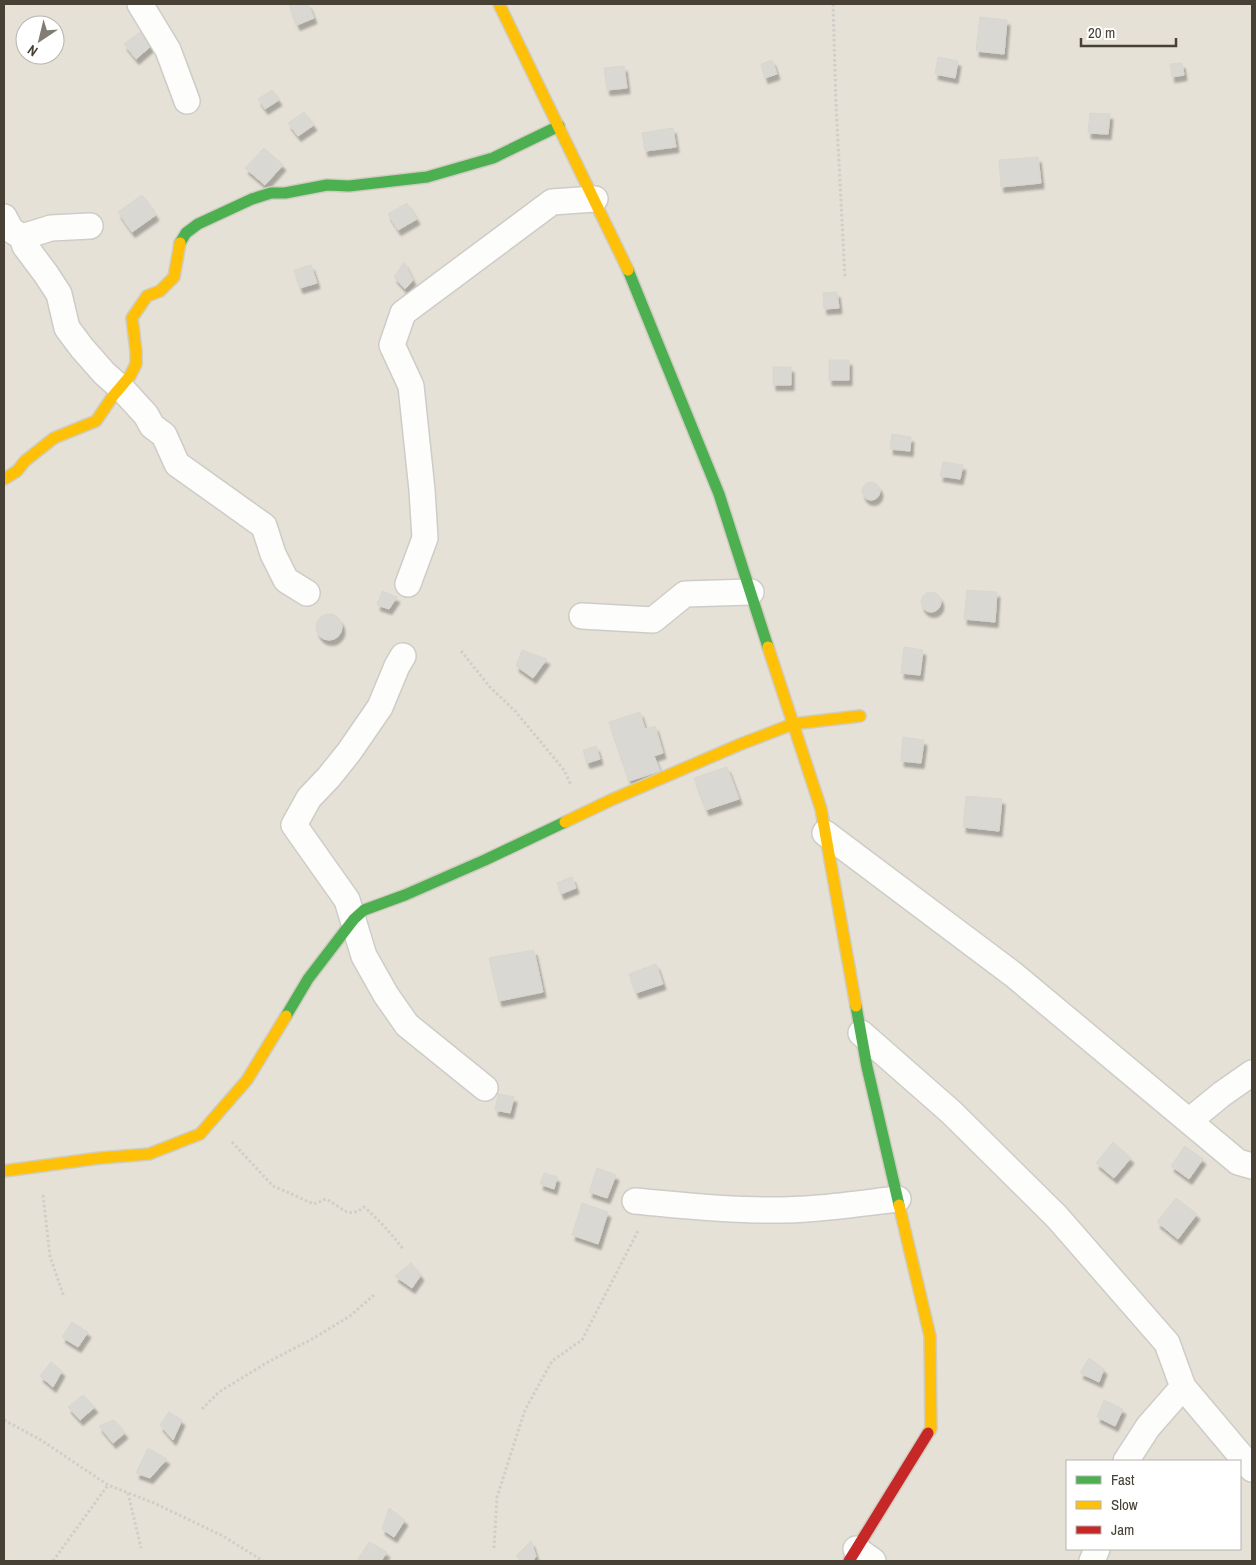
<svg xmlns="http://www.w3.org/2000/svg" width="1256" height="1565" font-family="'Archivo Narrow',sans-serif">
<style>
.residential{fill:#e5e1d7;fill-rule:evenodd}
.building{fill:#dad8d2;stroke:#d9d6cf;filter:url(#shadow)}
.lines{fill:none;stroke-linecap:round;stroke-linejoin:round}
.street-casing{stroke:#ceccc7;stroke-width:28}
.fast-casing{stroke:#d0ccc0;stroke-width:14}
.slow-casing{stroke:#d0ccc0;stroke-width:14}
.jam-casing{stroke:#d0ccc0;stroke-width:14}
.path{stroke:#d1ceca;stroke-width:3;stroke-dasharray:2.5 2.5;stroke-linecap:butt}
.street{stroke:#fdfdfc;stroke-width:25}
.fast{stroke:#4caf50;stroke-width:11}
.slow{stroke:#ffc107;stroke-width:11}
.jam{stroke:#c62828;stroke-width:11}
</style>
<defs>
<filter id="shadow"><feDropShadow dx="3" dy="5.5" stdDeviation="1" flood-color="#0004"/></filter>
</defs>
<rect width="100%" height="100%" fill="#f0efea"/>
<path class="residential" d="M4,4H1252V1561H4ZM25,25H55V55H25ZM1067,1461H1240V1549H1067Z"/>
<path class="building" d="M291,4H308L314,18L297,25L289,5Z
M980,17L1007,20L1004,54L976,51Z
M140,32L151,46L136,59L124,44Z
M938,57L958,61L955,78L935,74Z
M772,60L777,74L765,78L761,64Z
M1182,63L1184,75L1172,77L1170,64Z
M624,66L627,88L607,90L604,68Z
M272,90L279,100L265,109L258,99Z
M304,112L314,125L298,136L288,123Z
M1090,113L1110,114L1108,134L1088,133Z
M673,128L676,147L645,151L642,133Z
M264,148L283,165L265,185L245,168Z
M1038,157L1041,183L1001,187L999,160Z
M142,195L156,215L132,232L118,212Z
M407,203L417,219L398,230L388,214Z
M404,262L413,280L405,289L394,277Z
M311,265L317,283L300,288L294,270Z
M837,292L839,308L824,309L823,293Z
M829,360H849V380H829Z
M773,367H791V385H773Z
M892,434L911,437L910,451L890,449Z
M943,462L963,465L960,479L940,476Z
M862 491a9 9 0 1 1 18 0a9 9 0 1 1-18 0Z
M967,590L997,592L995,622L964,619Z
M382,591L397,597L389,609L377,605Z
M921 602a10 10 0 1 1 20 0a10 10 0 1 1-20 0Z
M316 627a13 13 0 1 1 26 0a13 13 0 1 1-26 0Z
M904,647L923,650L920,675L901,673Z
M522,650L547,659L533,678L516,666Z
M640,712L645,729L655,726L663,753L654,756L660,771L629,781L609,722Z
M903,737L924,740L921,763L901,761Z
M596,746L600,759L587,763L583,750Z
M727,767L739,799L706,810L694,778Z
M966,796L1002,799L999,831L963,827Z
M572,877L576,888L561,894L557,883Z
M534,950L543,992L499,1001L489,958Z
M656,964L663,984L636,993L629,974Z
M498,1094L514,1097L510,1113L495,1110Z
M1113,1142L1131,1158L1114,1178L1096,1163Z
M1185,1146L1203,1159L1189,1179L1171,1166Z
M597,1168L616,1175L607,1198L589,1192Z
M544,1173L557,1177L554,1189L540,1184Z
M1176,1198L1197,1214L1178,1239L1157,1222Z
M582,1203L608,1212L598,1244L572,1235Z
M411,1263L421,1275L412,1288L395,1276Z
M72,1322L88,1332L78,1347L62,1337Z
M1089,1358L1104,1369L1099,1382L1080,1373Z
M51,1362L62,1371L53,1387L40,1376Z
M83,1395L95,1407L80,1420L68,1407Z
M1104,1400L1123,1409L1115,1426L1097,1417Z
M169,1412L182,1420L173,1440L160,1425Z
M114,1420L125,1433L113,1443L99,1426Z
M148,1448L167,1459L150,1478L136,1473Z
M389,1508L405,1520L394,1537L382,1529Z
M531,1541L536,1556L533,1561H521L516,1556Z
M369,1542L387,1552L381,1561H361L358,1559Z"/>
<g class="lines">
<defs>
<path id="street" d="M140,4L168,50L187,101
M4,217L11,230L22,237L51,228L90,226
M22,237L25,246L46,274L59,294L67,328L82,348L104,373L124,391L146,415L152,426L164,435L177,464L264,526L273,554L286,580L307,593
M408,584L425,538L422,490L411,386L392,345L403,313L552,202L595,199
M582,616L653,620L685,594L751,592
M403,656L397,666L380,707L349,752L329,777L309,798L294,825L347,900L364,956L386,995L407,1025L485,1088
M825,833L1014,975L1238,1162L1252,1166
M861,1033L951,1112L1057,1217L1167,1343L1183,1387L1252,1469
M1189,1121L1222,1094L1252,1073
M635,1201C678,1205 721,1210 765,1210C809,1211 854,1204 898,1199
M1126,1461L1148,1427L1183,1387
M856,1549L873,1561
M1092,1561L1097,1549"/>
<path id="fast" d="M180,243L186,233L198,224L252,199L271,193H285L327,185L349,186L427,177L493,158L559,126
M628,270L719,494L768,647
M856,1006L867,1067L899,1205
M286,1016L308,979L354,919L364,910L405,895L485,860L565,822"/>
<path id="slow" d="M499,4L628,270
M4,479L17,471L25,461L54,438L96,421L113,396L130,376L136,364V351L132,318L147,296L160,291L174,277L180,243
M768,647L821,809L856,1006
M565,822L611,800L741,744L793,724L860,716
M4,1171L100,1158L149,1154L200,1134L247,1080L286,1016
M899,1205L930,1336L931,1429L928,1433"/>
<path id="jam" d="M849,1561L928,1433"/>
</defs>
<use href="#street" class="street-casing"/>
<use href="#fast" class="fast-casing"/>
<use href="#slow" class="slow-casing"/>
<use href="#jam" class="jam-casing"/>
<path class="path" d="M833,4L836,105L845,278
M461,651L490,687L516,712L564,770L571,785
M232,1142L273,1186L314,1204L326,1199C342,1207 348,1220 364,1207C379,1220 391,1233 403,1249
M43,1195L50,1256L64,1297
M202,1409L219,1392L268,1362L314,1338L350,1316L375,1294
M4,1420L41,1440L108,1485L154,1503L223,1536L263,1561
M128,1493L141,1548
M494,1548L497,1497L525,1410L552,1361L582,1340L638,1231
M53,1561L108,1485"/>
<use href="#street" class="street"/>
<use href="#fast" class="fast"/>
<use href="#slow" class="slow"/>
<use href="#jam" class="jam"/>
</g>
<rect width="1256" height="1565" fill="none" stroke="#474035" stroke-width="10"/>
<rect x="1066" y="1460" width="175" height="90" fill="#ffffff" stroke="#b5b3ae"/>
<rect x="1076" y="1476" width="25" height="8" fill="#4caf50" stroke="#b5b3ae"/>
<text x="1111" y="1485" font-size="15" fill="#474035">Fast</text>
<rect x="1076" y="1501" width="25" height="8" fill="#ffc107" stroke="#b5b3ae"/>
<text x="1111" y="1510" font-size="15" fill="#474035">Slow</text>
<rect x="1076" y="1526" width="25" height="8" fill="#c62828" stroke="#b5b3ae"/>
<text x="1111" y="1535" font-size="15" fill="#474035">Jam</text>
<g transform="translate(40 40) rotate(215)"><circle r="24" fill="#ffffff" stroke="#b5b3ae"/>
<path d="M0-4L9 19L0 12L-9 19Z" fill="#827d74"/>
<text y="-8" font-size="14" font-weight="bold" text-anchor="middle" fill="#474035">N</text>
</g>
<path d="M1081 38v8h95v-8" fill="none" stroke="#474035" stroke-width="2.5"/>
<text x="1088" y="38" font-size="15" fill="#474035" stroke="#ffffff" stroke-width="4" paint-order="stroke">20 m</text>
</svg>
